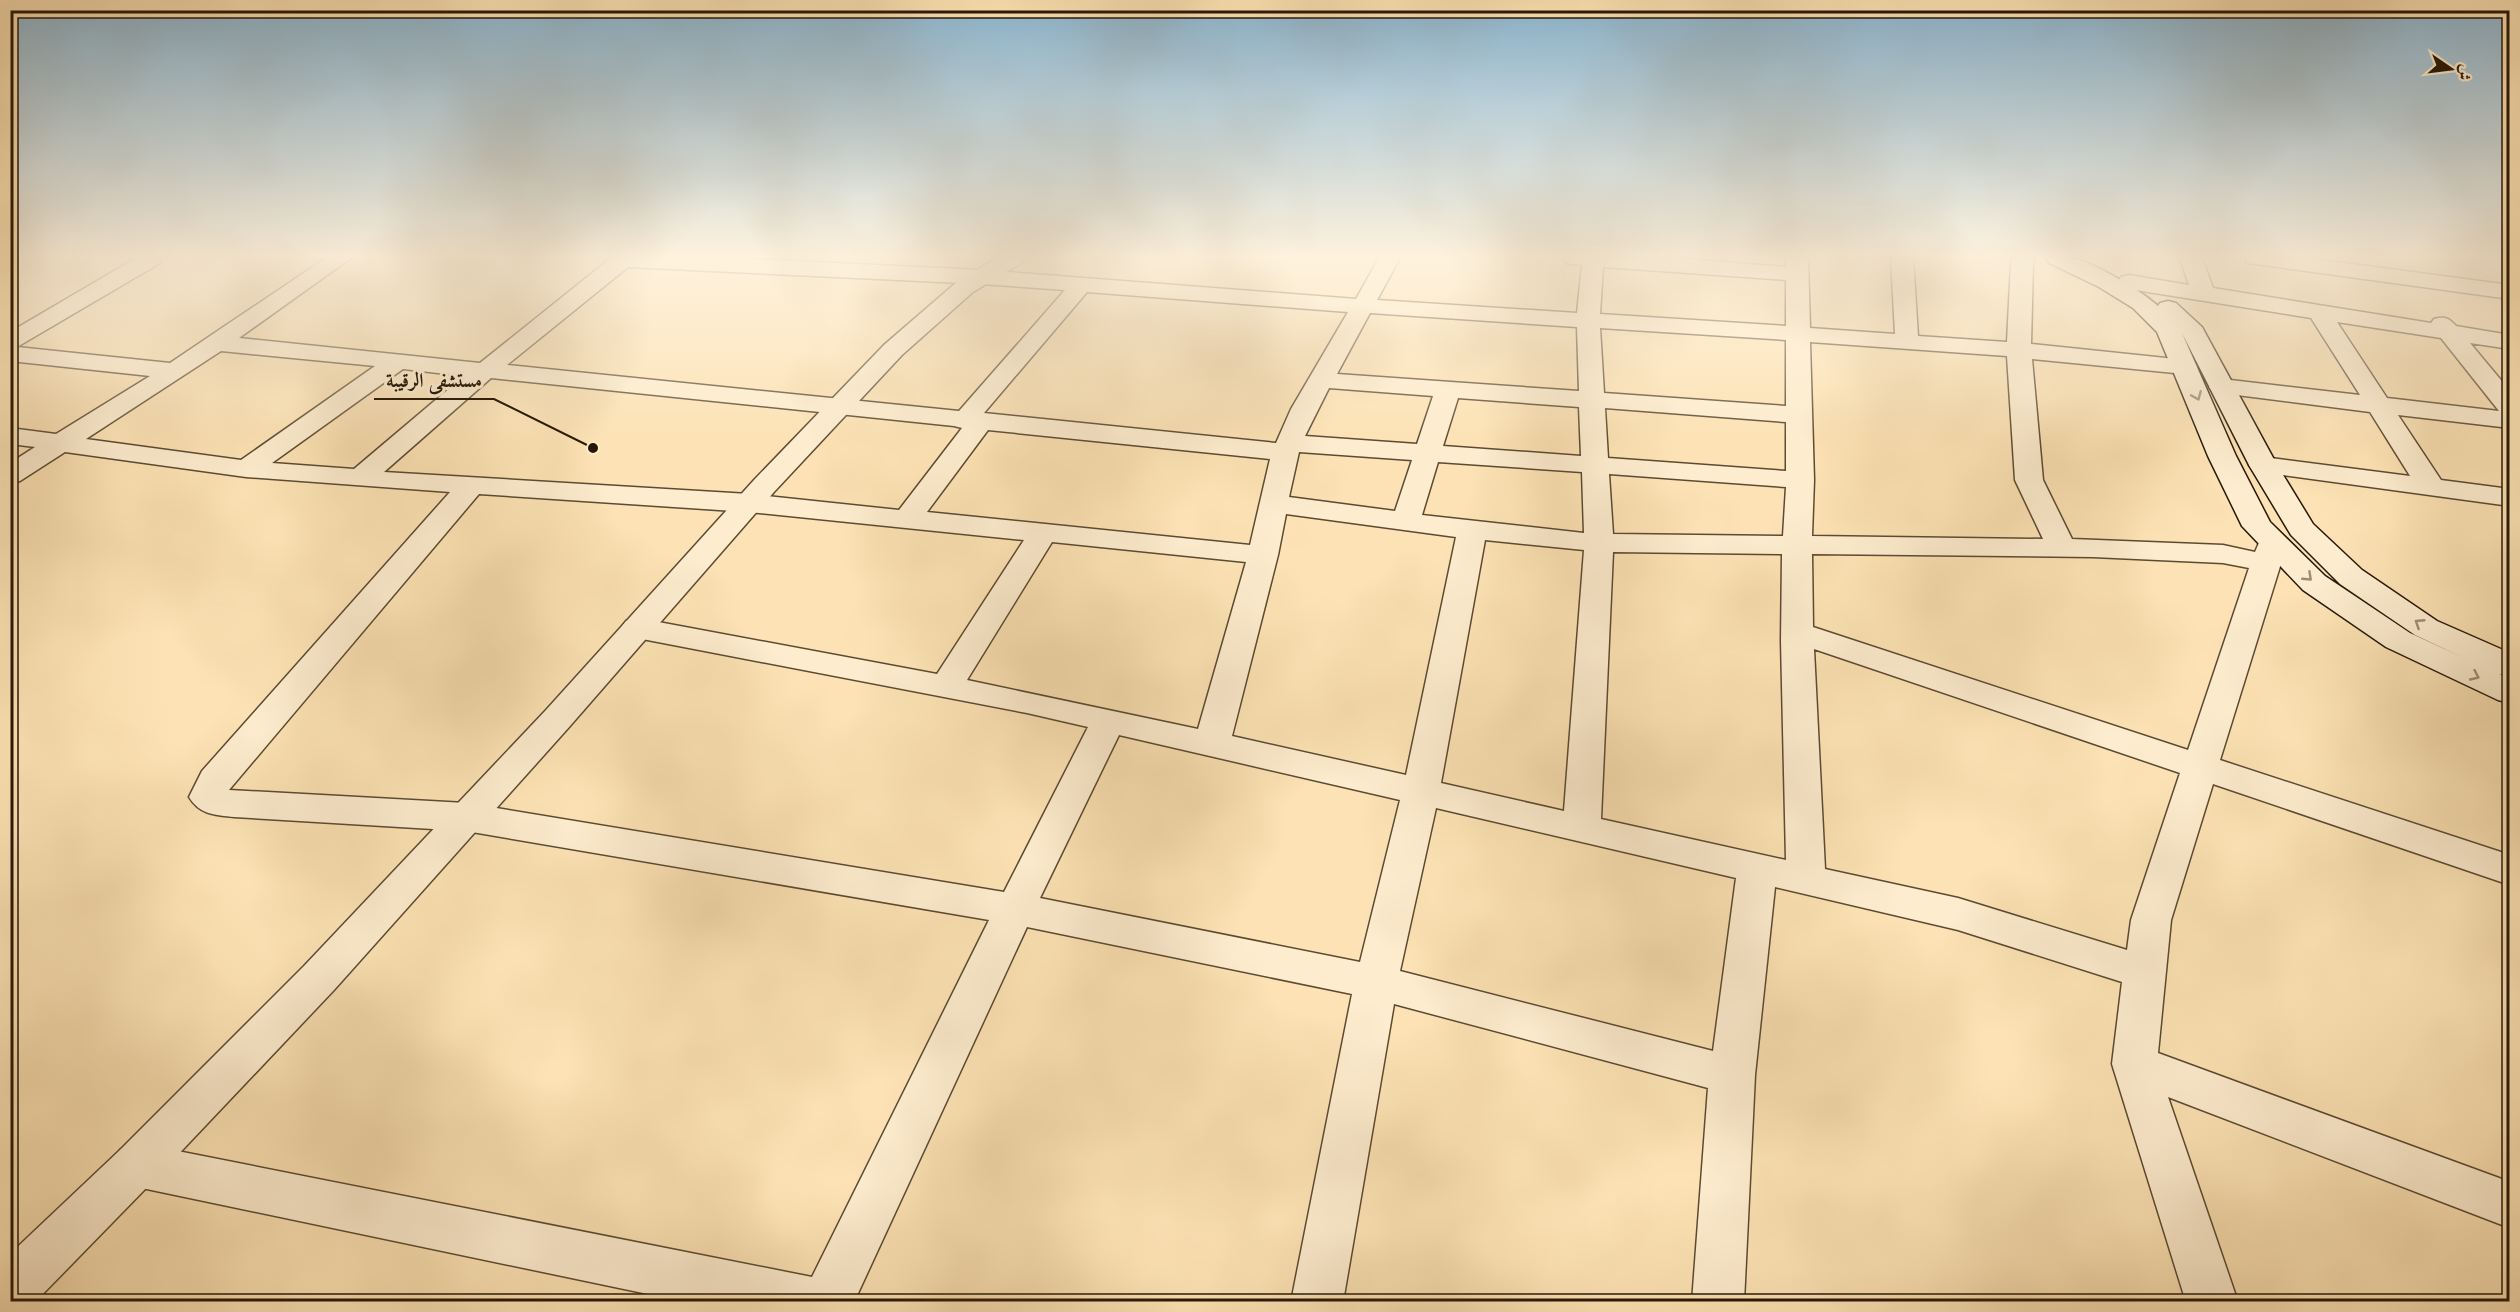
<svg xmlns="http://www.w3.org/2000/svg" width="2520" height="1312" font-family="'Libre Caslon Text',Amiri,serif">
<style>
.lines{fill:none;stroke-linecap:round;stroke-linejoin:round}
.minor-casing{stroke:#5c4a32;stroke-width:3}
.tertiary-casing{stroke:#5c4a32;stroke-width:3}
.secondary-casing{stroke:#271807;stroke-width:3}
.minor{fill:#fdecce;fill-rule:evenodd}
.tertiary{fill:#fdecce;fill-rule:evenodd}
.secondary{fill:#fdecce;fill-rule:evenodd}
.oneway{stroke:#9d8d74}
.leader{fill:none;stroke:#271807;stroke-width:2}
.callout-dot{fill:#271807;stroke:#fdecce;stroke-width:2}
.callout-label{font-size:20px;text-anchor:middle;font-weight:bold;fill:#271807;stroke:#fdecce;stroke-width:6;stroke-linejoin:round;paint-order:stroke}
</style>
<rect width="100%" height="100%" fill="#fce2b4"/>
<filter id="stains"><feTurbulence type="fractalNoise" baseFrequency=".00333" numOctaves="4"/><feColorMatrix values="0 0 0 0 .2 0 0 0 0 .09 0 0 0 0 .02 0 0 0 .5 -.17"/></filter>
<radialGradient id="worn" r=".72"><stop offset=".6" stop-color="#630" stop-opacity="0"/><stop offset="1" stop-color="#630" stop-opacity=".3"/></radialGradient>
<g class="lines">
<defs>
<path id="minor" d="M136,258H162L160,263L17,347L170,363L326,258H351L239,338L480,363L611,258H728L982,270L1356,299L1379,258H1400L1377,300L1577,313L1582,265L1566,263L1564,258H1671L1786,267V258H1808L1810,328L1895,334L1891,258H1913L1918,336L2007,342L2011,263L2014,258H2035L2033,263L2031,344L2185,360L2194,362L2197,367L2194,372L2185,374L2032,359L2043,480L2072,539L2223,545L2255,552L2261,538L2272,535L2283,538L2287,544L2220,760L2510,855V885L2213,784L2171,920L2158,1053L2510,1182V1228L2168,1097L2238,1302H2186L2112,1064L2122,982L1958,930L1775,887L1755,1075L1744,1302H1692L1708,1088L1394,1004L1343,1302H1291L1352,994L1027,927L854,1302H686L137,1187L120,1180L113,1165L120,1150L137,1143L812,1277L989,920L466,831L234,817C215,815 200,815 189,797L202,771L450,492L246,477L65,452L20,481L10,483V463L35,447L10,444V428L56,434L150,376L10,361V332ZM628,267L982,284L1065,290L959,411L507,365ZM1603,267L1786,280V326L1600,314ZM1087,292L1348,312L1291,409L1276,443L984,413ZM1370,313L1577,327L1579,391L1337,374ZM1600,328L1786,340V406L1604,393ZM1810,342L2007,356L2015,480L2043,539L1812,536L1814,480ZM221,351L375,366L241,460L86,439ZM403,369L464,376L354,469L272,463ZM491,378L954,426L962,428L899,510L749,494L384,472ZM1329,388L1433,396L1417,444L1305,436ZM1458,398L1579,407L1581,456L1443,446ZM1605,408L1786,422V471L1608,458ZM988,430L1270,459L1250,545L927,512ZM1299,452L1412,460L1395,511L1289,497ZM1438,462L1582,472L1584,533L1422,515ZM1609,474L1786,487L1783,536L1613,534ZM479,494L749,512L1024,540L937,674L637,618L626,621L621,628L626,635L637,638L1027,713L1088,727L1004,892L466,803L229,790ZM1286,514L1456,537L1406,775L1232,736L1278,555ZM1485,540L1584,550L1564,811L1441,783ZM1052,542L1246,562L1198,729L967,680ZM1613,552L1782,554L1781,641L1786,860L1601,819ZM1812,554L2093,557L2223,563L2249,568L2188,750L1813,627ZM1814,649L2180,773L2131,920L2127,950L1958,898L1825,869ZM1119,735L1400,800L1360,962L1040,898ZM1436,808L1736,878L1713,1051L1400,971Z
M2180,258H2202L2213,288L2431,323L2434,319C2445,316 2449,318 2456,326L2510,335V349L2470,343L2510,391V428L2398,415L2441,480L2510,489V506L2253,471L2249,465L2253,459L2263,457L2410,476L2370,412L2213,392L2209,387L2213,382L2222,379L2360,395L2311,318L2129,289L2121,287L2118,282L2121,277L2129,275L2189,285ZM2337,322L2441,338L2499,411L2387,398Z
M2245,258H2307L2510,285V299L2255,264L2247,263Z"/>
<path id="tertiary" d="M997,258H1023L1021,263L973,292L902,355L774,492L570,726L334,990L154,1180L35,1302H10V1254L120,1150L304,966L546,710L754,480L884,345L957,282Z"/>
<path id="secondary" d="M2047,258C2055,258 2067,257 2075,259C2095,263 2143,292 2158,306L2160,303L2168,301L2176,303L2202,327L2277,465L2313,524L2362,570L2437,621L2510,653V676L2499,674L2510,678V703L2498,700L2386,647L2303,590L2242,526L2208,456L2157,332L2133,308L2099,287L2049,263ZM2182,333L2249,465L2291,535L2340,584L2415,635L2464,658L2410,633L2325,576L2270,522L2236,456Z"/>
</defs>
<use href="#minor" class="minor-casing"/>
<use href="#tertiary" class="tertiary-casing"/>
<use href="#secondary" class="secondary-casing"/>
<use href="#minor" class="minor"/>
<use href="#tertiary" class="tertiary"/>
<use href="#secondary" class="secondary"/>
</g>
<defs><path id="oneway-chevron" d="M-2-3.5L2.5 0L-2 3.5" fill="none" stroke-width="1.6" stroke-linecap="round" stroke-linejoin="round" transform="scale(1.5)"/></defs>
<g class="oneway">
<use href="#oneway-chevron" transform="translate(2197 396) rotate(67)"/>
<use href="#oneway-chevron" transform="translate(2308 577) rotate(43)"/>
<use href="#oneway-chevron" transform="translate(2419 623) rotate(-147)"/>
<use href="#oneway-chevron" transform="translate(2475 676) rotate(25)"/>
</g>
<linearGradient id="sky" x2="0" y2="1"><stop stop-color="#8bb7d3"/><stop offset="0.58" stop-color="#fef2dd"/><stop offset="1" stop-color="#fef2dd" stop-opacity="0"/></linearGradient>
<rect width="2520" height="442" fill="url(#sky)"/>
<path class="leader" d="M593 448L494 399H374"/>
<circle class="callout-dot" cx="593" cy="448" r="6"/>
<g class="callout-label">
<text x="434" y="387">مستشفى الرقيبة</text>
</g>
<rect width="2520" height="1312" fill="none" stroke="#fce2b4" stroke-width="36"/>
<rect x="12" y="12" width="2496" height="1288" fill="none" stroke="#271807" stroke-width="3"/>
<rect x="18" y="18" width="2484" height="1276" fill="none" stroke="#271807" stroke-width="1.5"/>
<g transform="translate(2451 69) rotate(104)" stroke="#fdecce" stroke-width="4.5" paint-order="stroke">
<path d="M0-4.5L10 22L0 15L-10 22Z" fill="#271807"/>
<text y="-9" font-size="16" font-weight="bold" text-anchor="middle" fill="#271807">ش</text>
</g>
<rect width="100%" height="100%" filter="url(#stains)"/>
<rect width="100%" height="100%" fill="url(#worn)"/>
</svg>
